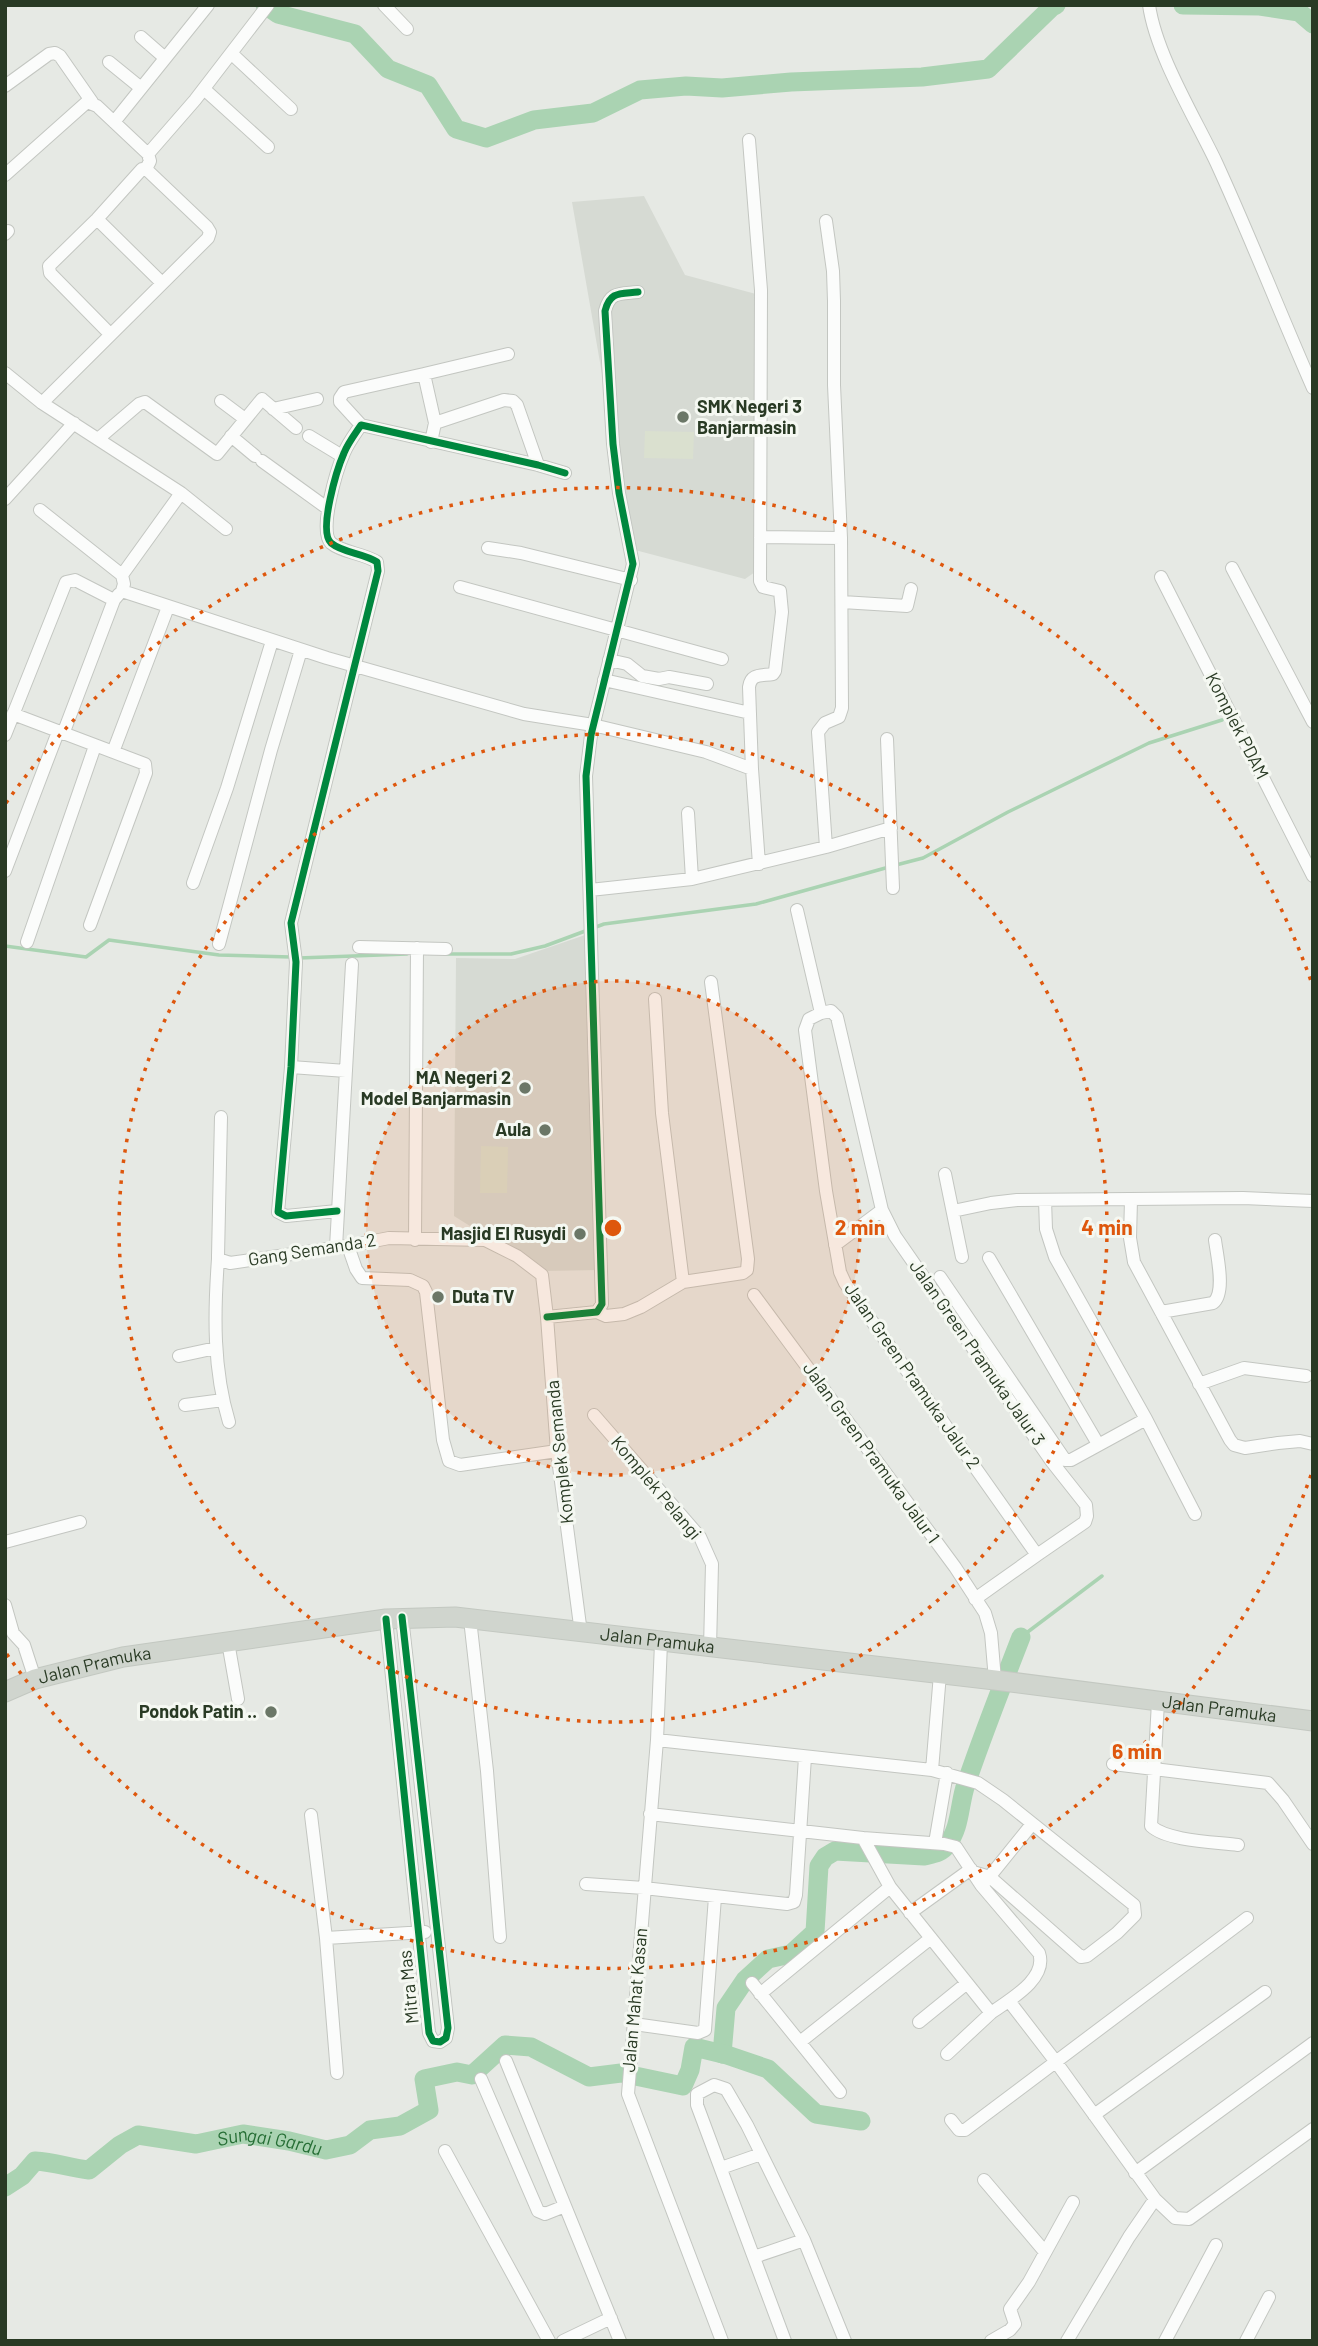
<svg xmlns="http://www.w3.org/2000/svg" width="1318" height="2346" font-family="Barlow,sans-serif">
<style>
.built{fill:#d6dad3}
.green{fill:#dae0cf}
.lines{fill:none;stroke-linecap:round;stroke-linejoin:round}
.stream{stroke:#aad3b2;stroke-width:3.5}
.river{stroke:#aad3b2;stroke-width:19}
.minor-casing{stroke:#c3c6c1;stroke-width:14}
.primary-casing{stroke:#c3c8c1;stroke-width:21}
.minor{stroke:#fbfcfb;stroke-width:12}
.primary{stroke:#d0d5ce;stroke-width:19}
.cycleway-casing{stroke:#f5f8f2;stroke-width:11}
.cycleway{stroke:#00873e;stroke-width:7}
.ring{fill:none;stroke:#de570d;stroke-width:3.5;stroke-dasharray:3.5 7}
.poi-dot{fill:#6b7767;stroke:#f5f8f2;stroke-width:2.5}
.labels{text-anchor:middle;stroke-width:6;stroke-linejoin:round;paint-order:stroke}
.poi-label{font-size:18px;font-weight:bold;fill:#293a24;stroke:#f5f8f2;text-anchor:end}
.street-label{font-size:18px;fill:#293a24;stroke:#f5f8f2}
.water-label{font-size:19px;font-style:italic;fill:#266e35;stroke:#f5f8f2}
.centre{fill:#de570d;stroke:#f5f8f2;stroke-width:3.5}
.ring-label{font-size:21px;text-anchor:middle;font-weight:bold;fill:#de570d;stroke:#f5f8f2;stroke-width:6;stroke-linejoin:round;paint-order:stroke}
</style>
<rect width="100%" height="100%" fill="#e6e9e4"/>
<path class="built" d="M644,196L685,275L756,294L755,572L745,579L635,550L631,540L572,202Z
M591,933L599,1270L542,1271L454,1216L456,958L515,959Z"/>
<path class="green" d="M645,431L694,432L693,459L644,458Z
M481,1146L508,1147L507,1193H480Z"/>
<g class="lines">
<path class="stream" d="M896,865L923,858L1008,812L1149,743L1222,720
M5,946L86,957L109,940L219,955L291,957
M446,954H511L545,946L604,924L756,904L889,867
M299,958L407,954
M1021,1637L1102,1576"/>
<g class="river">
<path d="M265,5L278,14L355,34L388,69L428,85L456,129L486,138L534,120L593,113L640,90L686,86L722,88L791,82L922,77L988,69L1052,7L1056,5"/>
<path d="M1183,5L1260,6L1299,12L1313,24"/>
<path d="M722,2054L726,2008L745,1980L768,1959L791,1954L815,1932L819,1866L825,1857L835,1851L924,1856C932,1854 942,1853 947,1845C961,1827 959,1804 966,1784C983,1734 1002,1686 1021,1637"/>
<path id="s1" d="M5,2187L22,2176L35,2161C55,2162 70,2168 89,2170L120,2145L138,2135L196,2144L243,2134L289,2141L326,2150L350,2145L370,2130L400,2126L429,2110L424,2079L457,2072L472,2075L505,2045L531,2047L589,2077L621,2073L683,2086L690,2070L694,2047L727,2055L768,2069L816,2114L861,2121"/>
</g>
<defs>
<path id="minor" d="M384,5L407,29
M1149,5C1156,54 1194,116 1216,162C1250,236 1280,313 1313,388
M141,37L165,58
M231,53L291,109
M109,62L141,88
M5,86L49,54L55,53L60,56L92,102
M204,89L268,147
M114,122L208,5
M749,140L761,290L760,581L763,587L780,591L782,612L775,671L773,674C761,676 751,673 749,687L752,769L759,864
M148,154L195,100L268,5
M5,175L87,102L97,106L148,154L150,161L146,169H142L97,219L49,266L50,273L110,334
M97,219L162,283
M5,234L8,231
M5,373L42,403L181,493L226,529
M221,401L245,419
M42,403L208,238L210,232L207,227L146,169
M273,409L317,399
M435,423L424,374L508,354
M361,425L340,402V398L344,392L424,374
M231,436L255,456
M309,436L342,456
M98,439L139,404L145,402L217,454L262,399L296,428
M431,442L435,423L504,400L513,401L517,405L538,465
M262,461L327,508
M5,499L74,423
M40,510L122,575L124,584L122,591L327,658L524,714L593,725L706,752L752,769
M760,537L841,538
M488,548L521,553L631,580
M1232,568L1313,722
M122,575L181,493
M1161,577L1313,876
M460,587L722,659
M842,602L907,606L911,589
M609,660L627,664L642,676L659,679L669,677L707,684
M604,680L750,713
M13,714L145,764L146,773L90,925
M63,734L114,600L119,594
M5,735L66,582L75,580L114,600
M887,739L893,888
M113,752L168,607
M688,813L692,879
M826,847L818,732L825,723L839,717L842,708L841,538L834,385V301L833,271L826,221
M5,871L58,732
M193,883L227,788L272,641
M590,890L692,879L826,847L891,828
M797,910L821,1013L809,1019L805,1030L826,1191L840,1272L845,1283L1037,1555L975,1599
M27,942L95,746
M219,944L271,750L301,650
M359,947L446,949
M655,999L662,1113L683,1282
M821,1013L831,1011L837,1017L882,1210L895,1236L1052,1462L1086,1505L1087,1516L1085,1522L1037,1555
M291,1067L346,1071
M221,1117L218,1256V1259L230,1263L348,1246L389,1238L485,1240L517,1256L542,1275L547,1317L557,1451L581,1633
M945,1174L962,1257
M1045,1200L1046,1229L1055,1257L1146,1419L1195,1514
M1131,1200L1130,1238L1134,1262L1230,1440L1234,1445L1245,1448L1278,1443L1300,1441L1313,1444
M337,1211L286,1216L278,1212L291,1067L296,962L291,923L378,571L377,562C363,553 343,553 331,543C318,531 337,469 344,453C348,443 355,434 361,425L538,465L565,473
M953,1211L991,1203L1017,1200L1243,1198L1313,1201
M415,1240L417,948
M835,1245L882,1210
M348,1246L356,1269L362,1278L410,1280L423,1286L426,1292L443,1440L449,1461L460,1465L557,1451
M336,1247L352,964
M989,1258L1098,1444
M218,1259C214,1314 213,1369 229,1422
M940,1277L1065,1460H1071L1146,1419
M754,1295L955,1567L985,1613L991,1633L995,1680
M597,1312L606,1316L624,1314L641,1307L683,1282L743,1273L747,1270L748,1259L711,982
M1161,1312L1213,1303C1226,1293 1217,1256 1215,1240
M547,1317L597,1312L602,1304L586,776L591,735L633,564L619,493L613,444L605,311C610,291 620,294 638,292
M179,1356L216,1348
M1199,1384L1244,1368L1306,1376
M185,1405L223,1400
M594,1415L700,1537L712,1564L710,1648
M5,1542L80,1522
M5,1605L13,1633L24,1645L35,1679
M386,1619L429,2033L433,2041L440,2042L446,2038L448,2028L402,1617
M470,1619L487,1771L500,1937
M228,1642L238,1699
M661,1643L657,1740L628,2094L722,2341
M1158,1702L1151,1826C1167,1841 1215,1842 1238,1845
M657,1740L932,1770L978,1783L1003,1800L1134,1905L1135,1915L1117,1933L1087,1956L1081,1957L990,1877L973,1872
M1113,1764L1268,1783L1283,1800L1313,1844
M932,1770L940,1674
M650,1814L863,1838
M311,1815L326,1938L337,2073
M863,1838L944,1844L956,1847L981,1885L1039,1953C1048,1979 1009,2000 991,2013L890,1887Z
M935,1843L947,1773
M986,1881L1032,1824
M586,1884L644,1888L787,1904L794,1902L796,1895L805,1757
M910,1913L971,1869
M326,1938L425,1932
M752,1983L840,2092
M760,1994L890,1887
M1009,2001L1056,2062L1155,2199L1175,2218L1189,2219L1313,2129
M919,2022L967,1983
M634,2024L698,2033L705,2030L715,1897
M800,2042L931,1938
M947,2054L991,2013
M506,2061L620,2341
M481,2079L538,2211L545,2214L565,2206
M1094,2115L1265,1992
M951,2120L959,2130H965L1247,1918
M445,2151L549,2341
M721,2168L761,2154
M1135,2173L1313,2043
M984,2180L1045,2252
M754,2257L804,2240
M563,2341L611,2318
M785,2341L697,2105V2094L714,2085L726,2089L747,2125L804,2240L845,2341
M991,2341L1010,2330L1015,2324L1010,2309L1029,2282L1073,2202
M1067,2341L1129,2237L1155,2199
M1165,2341L1216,2245
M1246,2341L1269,2297"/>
<g id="primary">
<path id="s2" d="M5,1692L35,1679L123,1657L386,1619L455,1617L995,1680L1313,1721"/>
</g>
</defs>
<use href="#minor" class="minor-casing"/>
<use href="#primary" class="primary-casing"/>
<use href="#minor" class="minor"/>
<use href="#primary" class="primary"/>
<defs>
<path id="cycleway" d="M337,1211L286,1216L278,1212L291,1067L296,962L291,923L378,571L377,562C363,553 343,553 331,543C318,531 337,469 344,453C348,443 355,434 361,425L538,465L565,473
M547,1317L597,1312L602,1304L586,776L591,735L633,564L619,493L613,444L605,311C610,291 620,294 638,292
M386,1619L429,2033L433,2041L440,2042L446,2038L448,2028L402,1617"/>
</defs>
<use href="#cycleway" class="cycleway-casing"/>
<use href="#cycleway" class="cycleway"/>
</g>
<circle cx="613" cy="1228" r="247" fill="#de570d" fill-opacity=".12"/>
<g class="ring">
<circle cx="613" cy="1228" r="247"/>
<circle cx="613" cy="1228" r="494"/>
<path d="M1311 1475A741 741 0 0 1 6 1653M6 803A741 741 0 0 1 1311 981"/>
</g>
<g class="poi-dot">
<circle cx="683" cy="417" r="7"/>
<circle cx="525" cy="1088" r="7"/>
<circle cx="545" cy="1130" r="7"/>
<circle cx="580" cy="1234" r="7"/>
<circle cx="438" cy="1297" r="7"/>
<circle cx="271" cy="1712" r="7"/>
</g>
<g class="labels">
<g class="poi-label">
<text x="697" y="413" text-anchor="start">SMK Negeri 3<tspan x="697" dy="21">Banjarmasin</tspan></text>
<text x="511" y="1084">MA Negeri 2<tspan x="511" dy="21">Model Banjarmasin</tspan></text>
<text x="531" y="1136">Aula</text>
<text x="566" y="1240">Masjid El Rusydi</text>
<text x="452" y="1303" text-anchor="start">Duta TV</text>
<text x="257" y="1718">Pondok Patin ..</text>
</g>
<g class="street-label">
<text transform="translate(1237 726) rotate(63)" y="6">Komplek PDAM</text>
<text transform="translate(312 1250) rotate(-9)" y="6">Gang Semanda 2</text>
<text transform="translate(977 1353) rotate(55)" y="6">Jalan Green Pramuka Jalur 3</text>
<text transform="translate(912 1376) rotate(55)" y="6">Jalan Green Pramuka Jalur 2</text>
<text transform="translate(560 1452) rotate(-96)" y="6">Komplek Semanda</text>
<text transform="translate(871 1453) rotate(54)" y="6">Jalan Green Pramuka Jalur 1</text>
<text transform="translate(656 1488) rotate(50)" y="6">Komplek Pelangi</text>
<text dy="6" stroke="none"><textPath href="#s2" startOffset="662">Jalan Pramuka</textPath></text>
<text dy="6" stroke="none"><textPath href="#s2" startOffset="94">Jalan Pramuka</textPath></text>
<text dy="6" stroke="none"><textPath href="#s2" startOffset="1228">Jalan Pramuka</textPath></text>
<text transform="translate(409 1987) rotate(-96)" y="6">Mitra Mas</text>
<text transform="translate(635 2000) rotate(-85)" y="6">Jalan Mahat Kasan</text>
</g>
<g class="water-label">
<text dy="7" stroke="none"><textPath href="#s1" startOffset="289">Sungai Gardu</textPath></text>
</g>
</g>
<circle cx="613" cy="1228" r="10" class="centre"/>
<g class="ring-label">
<text x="860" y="1235">2 min</text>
<text x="1107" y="1235">4 min</text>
<text x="1137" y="1759">6 min</text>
</g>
<rect width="1318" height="2346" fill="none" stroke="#293a24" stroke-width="14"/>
</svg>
